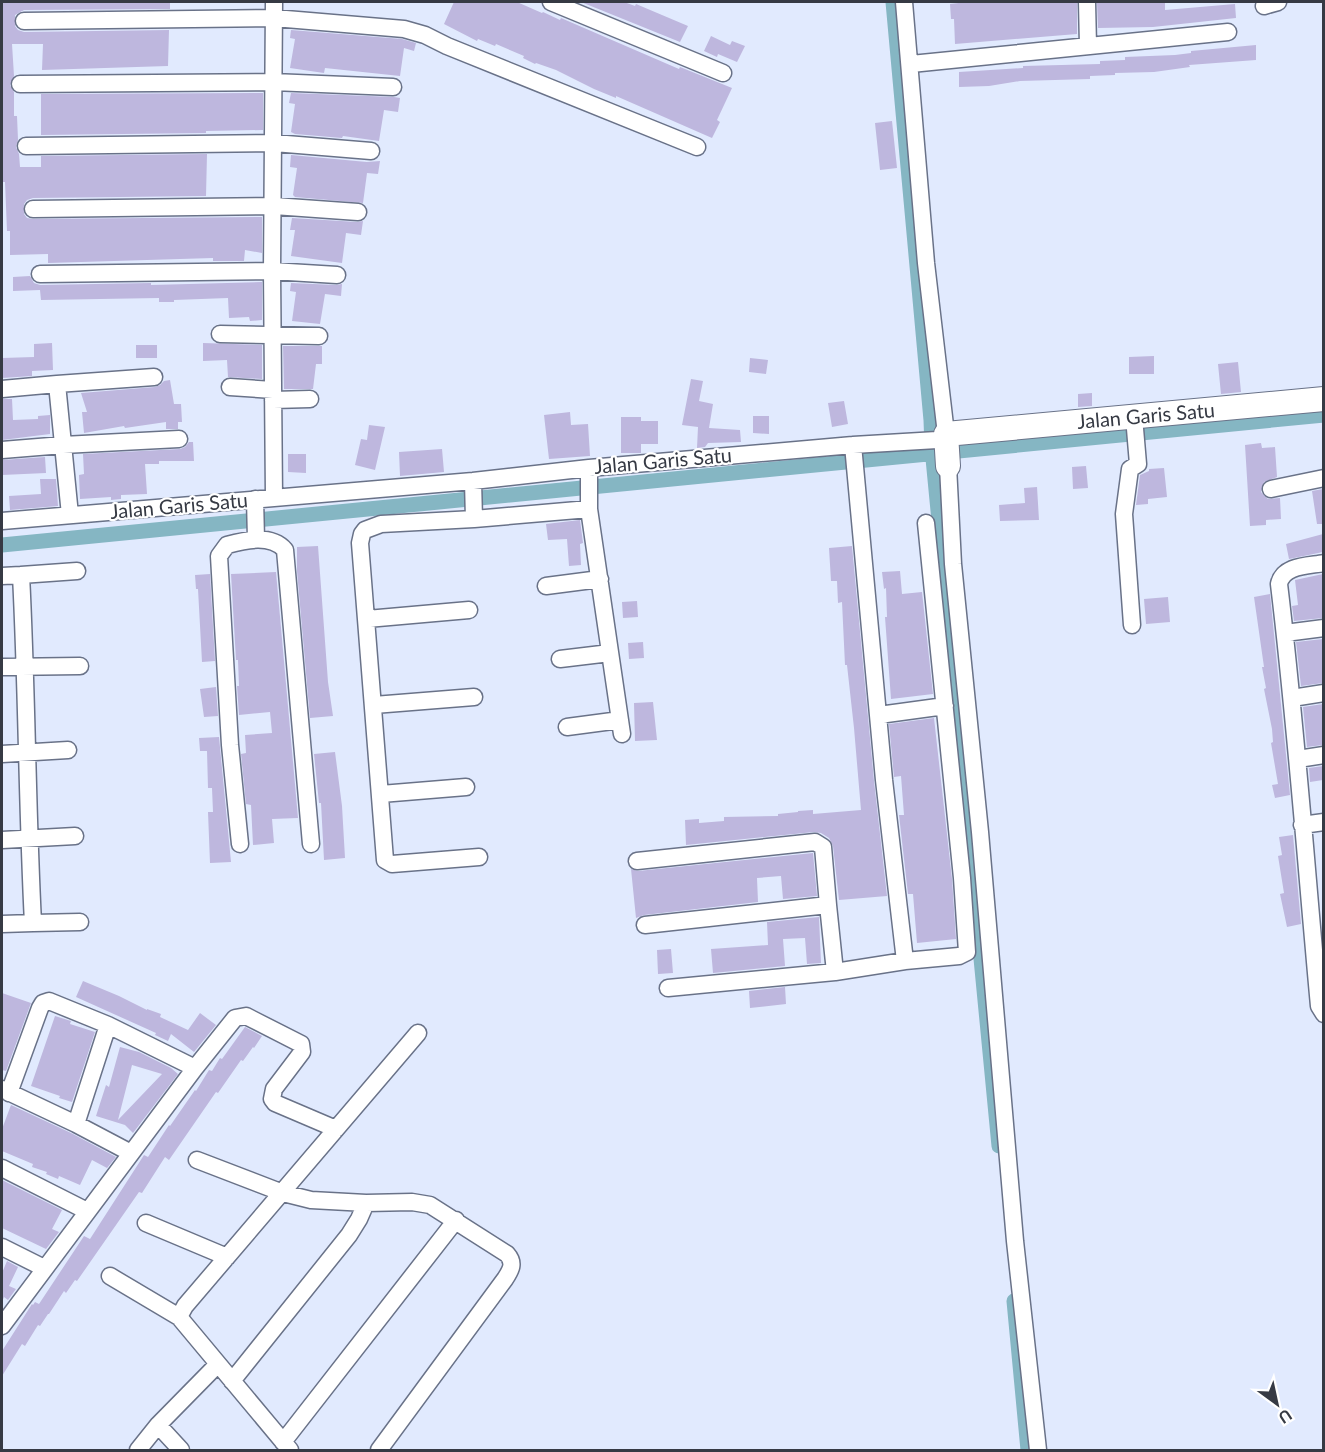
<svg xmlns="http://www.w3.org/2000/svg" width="1325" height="1452" font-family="Lato,sans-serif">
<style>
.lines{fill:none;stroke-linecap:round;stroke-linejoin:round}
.canal{stroke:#85b6c3;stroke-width:15}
.building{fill:#beb7de;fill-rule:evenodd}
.street-casing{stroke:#697288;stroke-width:19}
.secondary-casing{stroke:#697288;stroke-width:26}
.street{stroke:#fff;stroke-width:16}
.secondary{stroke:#fff;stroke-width:24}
.labels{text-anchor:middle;stroke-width:4.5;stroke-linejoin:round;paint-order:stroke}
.street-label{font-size:20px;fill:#363a44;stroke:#fff}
</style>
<rect width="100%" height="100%" fill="#e1eafe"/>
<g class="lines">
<path class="canal" d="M893,2L931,420L932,448L999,1146
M2,545L1324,415
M1014,1301L1028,1450"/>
</g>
<path class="building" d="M2,2H170V9L24,10L15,15V26L18,30L24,32L169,30L168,66L42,70L43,44H12L14,76L10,85L14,92V116H17L18,140L16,147L19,154L20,167H41V156L207,154L206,196L33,198L27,200L24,204V214L27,218L33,219L262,217V253L245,250L244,261H213V258L48,263V254L10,255V231H7L5,182H2Z
M454,2H517L542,13L543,12L560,20L561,18L679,69L680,67L732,88L717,120L720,122L712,138L616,96V98L594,89L556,70L536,63L535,64L523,58L524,56L496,44L495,46L478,39L477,41L444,24Z
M581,2H624L635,6L636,4L688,26L680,42Z
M967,2H1077V34L955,44L954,19H951L950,4Z
M1097,2H1165V10L1235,4L1236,18L1153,27L1098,28Z
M291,30L402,39L416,43L414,51L404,48L400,76L325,68L324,73L290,68L295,39L290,38Z
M711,36L730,45L732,41L745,46L737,62L718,54L717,57L704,51Z
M1256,45V60L1189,65L1190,67L1154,72L1115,73V75L1090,76V79L1020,81L989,86L959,87V72L1023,68V66L1100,64V61L1125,60V57L1175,55L1191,53V51Z
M263,93V130L206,131V133L41,135V94Z
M291,93L394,97L400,98L398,112L384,110L379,141L343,136L342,138L295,134L291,132L295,104L289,103Z
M892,121L897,168L880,170L875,123Z
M291,155L367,162L380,161L378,174L367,173L363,203L295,197L293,195L297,168L290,167Z
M292,218L357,222L363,221L361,235L346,233L342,263L291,256L295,230H290Z
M30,276L34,283L40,285L151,283V285L262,282V320L250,321L249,317L229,318L228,298L174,300V302H159V298L41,300L40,290L13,291V277Z
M291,283L336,285L342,284L341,296L325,294L320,324L292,321L296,292L290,291Z
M52,343L53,370L32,371V376L2,378V358L34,357V344Z
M203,343L262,345V379L228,377L227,360L203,361Z
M136,345H157V358H136Z
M283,346H322V364H316L313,389H284Z
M1154,356V374H1129V357Z
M750,358L768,360L766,374L749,372Z
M1238,362L1241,392L1221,394L1218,364Z
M691,379L703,381L699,401L713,404L709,428L740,430L741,442L708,443L705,447L697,448L698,427L682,425Z
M170,380L174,404H181L182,422H178V429H166V422L125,428L124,426L84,433L82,412H87L81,393L155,387L160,385L164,381Z
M1092,393V406L1078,407V394Z
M2,399H12L13,420L38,419V416L50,415V434L2,440Z
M844,401L848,424L832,427L828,403Z
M570,412L571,425L588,424L590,456L549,459L544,415Z
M753,416H769V434L753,433Z
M621,417H641V421H658V444H641V453H621Z
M369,425L385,427L375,470L355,465L361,439L367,440Z
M189,442H193L194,461H159V464H145L147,494L121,495V499L111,500V497L80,499L79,475L84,474L83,454L180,449L185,447Z
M1261,443L1262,448L1275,447L1277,477L1264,482L1261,492L1268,499L1280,498L1281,519L1266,520V525L1250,526L1245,445Z
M442,449L444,472L400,476L399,452Z
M288,454H306V473L288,472Z
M45,457L46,473L2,475V460Z
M1086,466L1088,488L1073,489L1072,467Z
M1164,468L1167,497L1148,499V504L1136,505L1140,475L1149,471V469Z
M40,479H56L58,506L10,510L9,496L41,494Z
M1037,487L1039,520L1000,521L999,505L1025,503L1024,488Z
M1323,489V524H1317L1312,491Z
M580,520L583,543L580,544L581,565L569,566L567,539L548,540L546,524Z
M1323,534V552L1289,559L1286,544Z
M318,546L328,682L333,716L310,718L297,571V547Z
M852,546L874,781L887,896L839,900L833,846L829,838L821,833L814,832L686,845L685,820L699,819V823L724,821V817L778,816V814L798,812V811L813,810V814L861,810L854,728L847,665H845L842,602L838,603L837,581H831L829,548Z
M900,571L902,594L922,592L933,694L891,699L885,617H887L886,588L884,589L882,572Z
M276,572L298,818L272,819L274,843L253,845L251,805L246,804L241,754L246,753L245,735L272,733L270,712L239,715L237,686H239L238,660H236L231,574Z
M210,574L215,661L202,662L198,589H196L195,575Z
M1323,574V618L1294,621L1292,606L1298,605L1295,580Z
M1270,594L1290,795L1275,798L1272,785L1278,784L1271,743L1273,742L1272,729L1264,689L1266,688L1262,667H1264L1254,597Z
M1168,597L1170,622L1146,624L1144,599Z
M637,601L638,617L623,618L622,602Z
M1323,639V683L1301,686L1296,642Z
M643,642L644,658L629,659L628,643Z
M216,687L218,716L204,717L200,689Z
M653,702L657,740L635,741L634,703Z
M1323,704V745L1307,747L1303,707Z
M934,718L952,879L956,939L917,943L913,894H908L899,815H904L901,776L894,777L889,724Z
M219,737L231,862L210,863L208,812H213L212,788H208L207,751H200L199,738Z
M335,752L342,806L345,858L324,860L321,803H319L314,754Z
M1323,766V780L1310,782L1309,768Z
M1293,835L1301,924L1287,927L1280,894L1284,893L1278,856L1282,855L1279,837Z
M813,853L817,896L783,899L781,876L757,878L758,902L644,915L636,918L631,869L638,871Z
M819,917L821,963L807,964L805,938L783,939L785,966L713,973L711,949L768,945L767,922Z
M671,949L673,973L658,974L657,950Z
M83,981L119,996L147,1010V1009L161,1014L160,1017L188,1030L200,1013L216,1025L194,1052L171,1034L168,1041L155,1035L156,1033L76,997Z
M785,987L786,1004L750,1008L749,991Z
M2,993L31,1003L6,1071L2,1070Z
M55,1016L71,1021L70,1024L95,1032L72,1102L59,1098L60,1096L31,1086Z
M245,1027L262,1036L254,1048L253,1047L243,1061L241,1060L218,1093L216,1092L169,1160L165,1157L142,1193L139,1192L77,1281L75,1280L66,1293L64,1291L49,1314H48L40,1326L38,1325L25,1346L22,1344L2,1376V1351L32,1304L33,1305L35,1302L39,1304L84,1236L90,1239L144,1155L148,1157L169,1125L170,1126L195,1090L196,1091L209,1070L212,1071L220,1058L222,1059Z
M120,1047L139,1052L171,1068L178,1074L133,1133L125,1125L96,1116L106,1085L109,1087ZM132,1065L162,1074L118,1120Z
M11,1105L71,1133L116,1157L107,1168L92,1160L80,1185L59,1176L58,1179L46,1174L47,1172L32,1167L33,1164L2,1151V1129Z
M2,1180L62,1210L52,1229L59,1232L46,1249L2,1228Z
M7,1261L18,1267L9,1286L16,1289L8,1300L4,1297L2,1302V1273Z"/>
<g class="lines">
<defs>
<path id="street" d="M551,2L723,73
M1087,2L1088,46
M1264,6L1278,2
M24,21L274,18L404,29L425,35L447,46L697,147
M911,64L1228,32
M20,84L273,82L393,87
M26,146L274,143L371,151
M33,209L274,206L358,212
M40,274L272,271L337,275
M220,334L319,336
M57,384L154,377
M230,387L273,390
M2,389L57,384L70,515
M273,400L310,399
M853,445L884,780L905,961
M2,450L63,445L179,439
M948,466L953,564L980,832L1015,1241L1038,1450
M589,468V509L622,734
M473,481L474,519
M1271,489L1324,478
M274,498L272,271L274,2
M255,499L256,539
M2,521L473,481L589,468L853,445L937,440L946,434L926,263L904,2
M1324,563C1308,566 1283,565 1279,584C1296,724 1306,865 1319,1006L1324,1014
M21,575L77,571
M2,576L21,575C27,691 27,807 33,923L80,922
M546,586L600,579
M367,619L469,610
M1132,625L1124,514L1130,469L1138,464L1134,417
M1285,633L1324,628
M560,659L610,653
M2,667L80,666
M1292,698L1324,693
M374,705L474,697
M879,715L945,706
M567,727L620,720
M2,754L68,750
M1298,759L1324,755
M381,794L466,787
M1302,825L1324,822
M2,840L75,836
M240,844L230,745L219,556L227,545C245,540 271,534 285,550L311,844
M479,857L392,864L385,860L360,543L362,534L365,530L381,524L474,519L589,509
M637,861L815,842L823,847L828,905
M2,924L33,923
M645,925L828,905L835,972
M668,988L835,972L905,961L959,956L967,952L962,878L926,523
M2,1089L76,1124L131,1153
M9,1093L40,1008L43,1003L49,1001L108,1025L195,1068
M76,1124L108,1025
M197,1160L283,1193L311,1200L366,1203L412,1202L430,1205L507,1254C515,1263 511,1270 505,1279L379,1450
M2,1168L87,1211
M146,1223L227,1257
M2,1247L44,1268
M110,1276L179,1317L290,1450
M179,1317L185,1306L418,1033
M2,1326L195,1068L235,1018L246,1016L301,1044L302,1052L274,1089L272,1099L275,1103L336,1129
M232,1381L349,1235L359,1219L366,1203
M158,1425L181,1450
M283,1442L456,1220
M138,1450L158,1425L217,1365"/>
<path id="secondary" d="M948,466L946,434L1324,399"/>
</defs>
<use href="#street" class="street-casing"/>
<use href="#secondary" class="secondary-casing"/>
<use href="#street" class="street"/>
<use href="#secondary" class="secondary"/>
</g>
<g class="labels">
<g class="street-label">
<text transform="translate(1146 416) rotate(-5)" y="7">Jalan Garis Satu</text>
<text transform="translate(663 461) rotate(-5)" y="7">Jalan Garis Satu</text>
<text transform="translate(179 506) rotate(-5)" y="7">Jalan Garis Satu</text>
</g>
</g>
<rect width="1325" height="1452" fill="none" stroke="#363a44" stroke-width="6"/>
<g transform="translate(1277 1404) rotate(147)" stroke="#ffffff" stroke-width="4.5" paint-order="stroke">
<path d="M0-4.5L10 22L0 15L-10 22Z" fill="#363a44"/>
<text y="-9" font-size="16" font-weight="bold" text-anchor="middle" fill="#363a44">U</text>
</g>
</svg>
